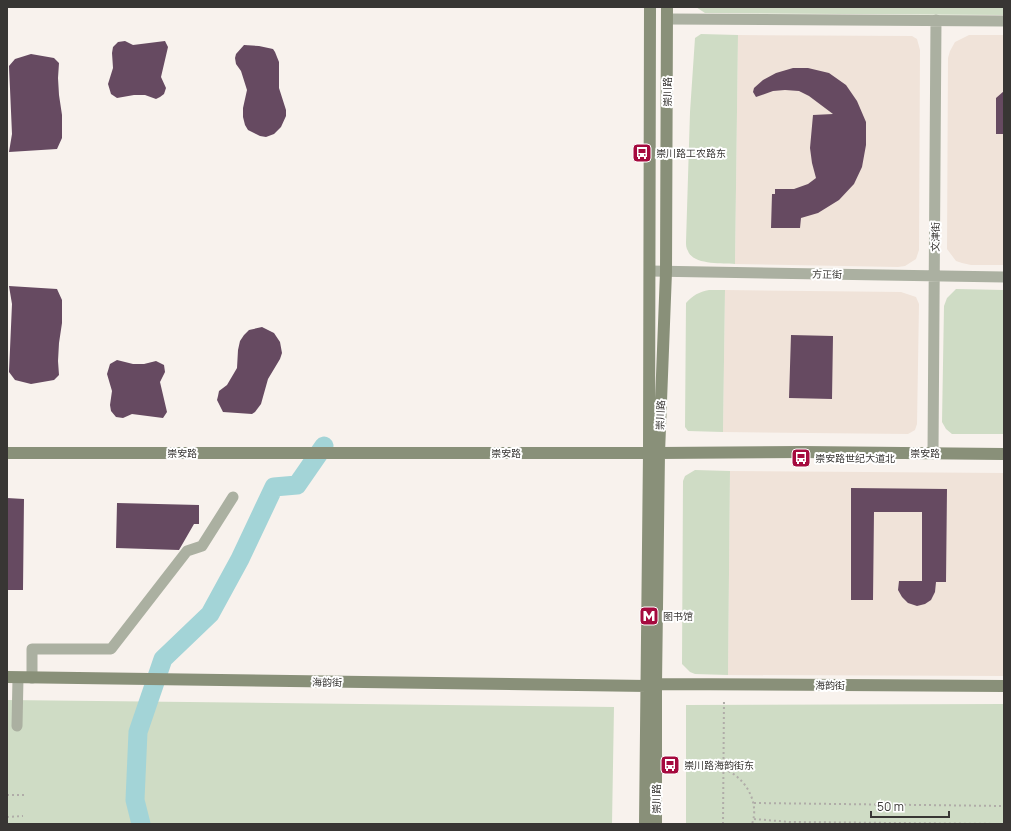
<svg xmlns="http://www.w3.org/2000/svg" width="1011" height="831" font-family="Manrope,'Noto Sans SC',sans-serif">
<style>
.built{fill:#f0e3d9}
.green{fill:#cfdcc5}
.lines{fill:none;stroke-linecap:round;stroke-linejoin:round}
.river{stroke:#a3d4d7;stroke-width:19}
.building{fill:#664a61}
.path{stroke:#b0aca8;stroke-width:2;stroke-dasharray:2 3;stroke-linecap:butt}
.street{stroke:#abb0a1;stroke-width:11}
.secondary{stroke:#899079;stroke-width:12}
.labels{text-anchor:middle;stroke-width:4;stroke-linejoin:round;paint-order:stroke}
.street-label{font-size:10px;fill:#383634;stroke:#fff}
.poi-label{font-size:10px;fill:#383634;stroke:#fff;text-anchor:start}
</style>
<rect width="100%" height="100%" fill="#f8f2ed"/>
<path class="built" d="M738,35L912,36L917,39L920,50L919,250L916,259L905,266L898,267L735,264Z
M969,35H1004V265H971L962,263L956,261L947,249L948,58L950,51L955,42Z
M725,290L901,292L916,297L919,304L917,424L915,430L908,434L723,432Z
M730,471L1004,473V676L728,675Z"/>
<path class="green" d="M696,7H1004V15L705,13Z
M701,34L738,35L735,264C722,263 693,265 688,251C686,248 686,245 686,242L690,112L695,38Z
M956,289L1004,290V434H952L946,429L942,422L944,306L947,298Z
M709,290H725L723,432L688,431L685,427L686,303C693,295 699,292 709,290Z
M695,470L730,471L728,675L695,674L690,672L682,664L683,481L685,476Z
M7,700L614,707L612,824H7Z
M1004,704V824H686V705Z"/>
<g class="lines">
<path class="river" d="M141,824L135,800L138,732L163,659L210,614L240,559L274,487L297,485L324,446"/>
</g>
<path class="building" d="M125,41L133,45L165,41L168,47L161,77L166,88L164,94L160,97L156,99L145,95H134L117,98L111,94L108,84L113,68L112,53L113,47L118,42Z
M244,45L259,46L273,49L275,52L279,62V88L286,110V116L281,127L274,134L266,137L260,136L248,130L245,125L243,117V108L247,90L241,71L236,64L235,58L236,54Z
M31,54L54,58L59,63L58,78L59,95L62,115V138L57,149L9,152L12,134L9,66L15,59Z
M793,68H808L829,73L846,85L857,101L866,122V145L862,167L854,184L839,200L818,213L801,218L800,228H771L772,194H775V189H794L808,184L816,178L812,163L810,148L813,115L833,114L809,96L799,91L785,90L773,91L756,97L753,92L754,88L763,80L776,73Z
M1004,91V134H996V98Z
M9,286L57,289L62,300V323L59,343L58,361L59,375L54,380L31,384L15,380L9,372L12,304Z
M262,327L274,333L280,342L282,353L280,359L268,379L261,404L255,412L252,414L223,412L217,400L218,396L219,391L227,385L237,368L238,350L240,341L244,335L249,330Z
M791,335L833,336L832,399L789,398Z
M117,360L133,364H144L156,361L164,365L165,372L160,382L167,412L163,418L132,414L123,418L116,417L111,411L110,405L112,391L107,374L110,364Z
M851,488L947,489L946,582H936L935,592L931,600L925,604L917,606L908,603L902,597L898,590L899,581H922V512H874L873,600H851Z
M7,498L24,499L23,590H7Z
M117,503L199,505V524H194L179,550L116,548Z"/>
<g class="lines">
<path class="path" d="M724,769C745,777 760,802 752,824
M7,795H24
M754,803L1004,806
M7,817L23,816
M754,819L790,822L1004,824
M723,824L724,699"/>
<path class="street" d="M667,19L1004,21
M650,271L1004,277
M933,453L936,20
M32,678V649H111L187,551L202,546L233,497
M17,726L18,678"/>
<path class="secondary" d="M7,453H659L802,452L1004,454
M7,677L647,686
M656,684L1004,686
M645,824L649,453L650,7
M656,824V684L659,453L666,272L667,7"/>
</g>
<defs>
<symbol id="bus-square" viewBox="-11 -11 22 22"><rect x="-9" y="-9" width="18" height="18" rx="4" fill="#a50a3e" stroke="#fff"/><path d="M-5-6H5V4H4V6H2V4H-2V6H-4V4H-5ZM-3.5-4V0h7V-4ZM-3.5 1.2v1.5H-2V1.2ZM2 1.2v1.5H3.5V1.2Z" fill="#fff"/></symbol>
<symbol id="metro-square" viewBox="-11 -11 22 22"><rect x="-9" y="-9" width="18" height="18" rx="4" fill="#a50a3e" stroke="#fff"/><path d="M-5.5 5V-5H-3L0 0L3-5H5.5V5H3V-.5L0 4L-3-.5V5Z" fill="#fff"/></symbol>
</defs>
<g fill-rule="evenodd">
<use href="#bus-square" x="631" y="142" width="22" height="22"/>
<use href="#bus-square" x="790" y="447" width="22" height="22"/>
<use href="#metro-square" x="638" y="605" width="22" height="22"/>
<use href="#bus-square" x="659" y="754" width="22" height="22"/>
</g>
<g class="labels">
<g class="street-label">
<text transform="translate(667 92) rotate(-90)" y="4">崇川路</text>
<text transform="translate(935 237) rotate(-90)" y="4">文津街</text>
<text transform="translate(827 274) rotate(1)" y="4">方正街</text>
<text transform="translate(660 415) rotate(-88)" y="4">崇川路</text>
<text x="182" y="457">崇安路</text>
<text x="506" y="457">崇安路</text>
<text x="925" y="457">崇安路</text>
<text transform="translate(327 682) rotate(1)" y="4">海韵街</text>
<text x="830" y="689">海韵街</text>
<text transform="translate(656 799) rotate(-90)" y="4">崇川路</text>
</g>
<g class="poi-label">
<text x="656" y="157">崇川路工农路东</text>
<text x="815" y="462">崇安路世纪大道北</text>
<text x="663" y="620">图书馆</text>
<text x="684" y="769">崇川路海韵街东</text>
</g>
</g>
<rect width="1011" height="831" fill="none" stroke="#383634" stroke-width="16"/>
<path d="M871 811v6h78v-6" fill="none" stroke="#383634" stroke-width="2"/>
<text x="877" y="811" font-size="12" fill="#383634" stroke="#ffffff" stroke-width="3" paint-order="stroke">50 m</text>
</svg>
